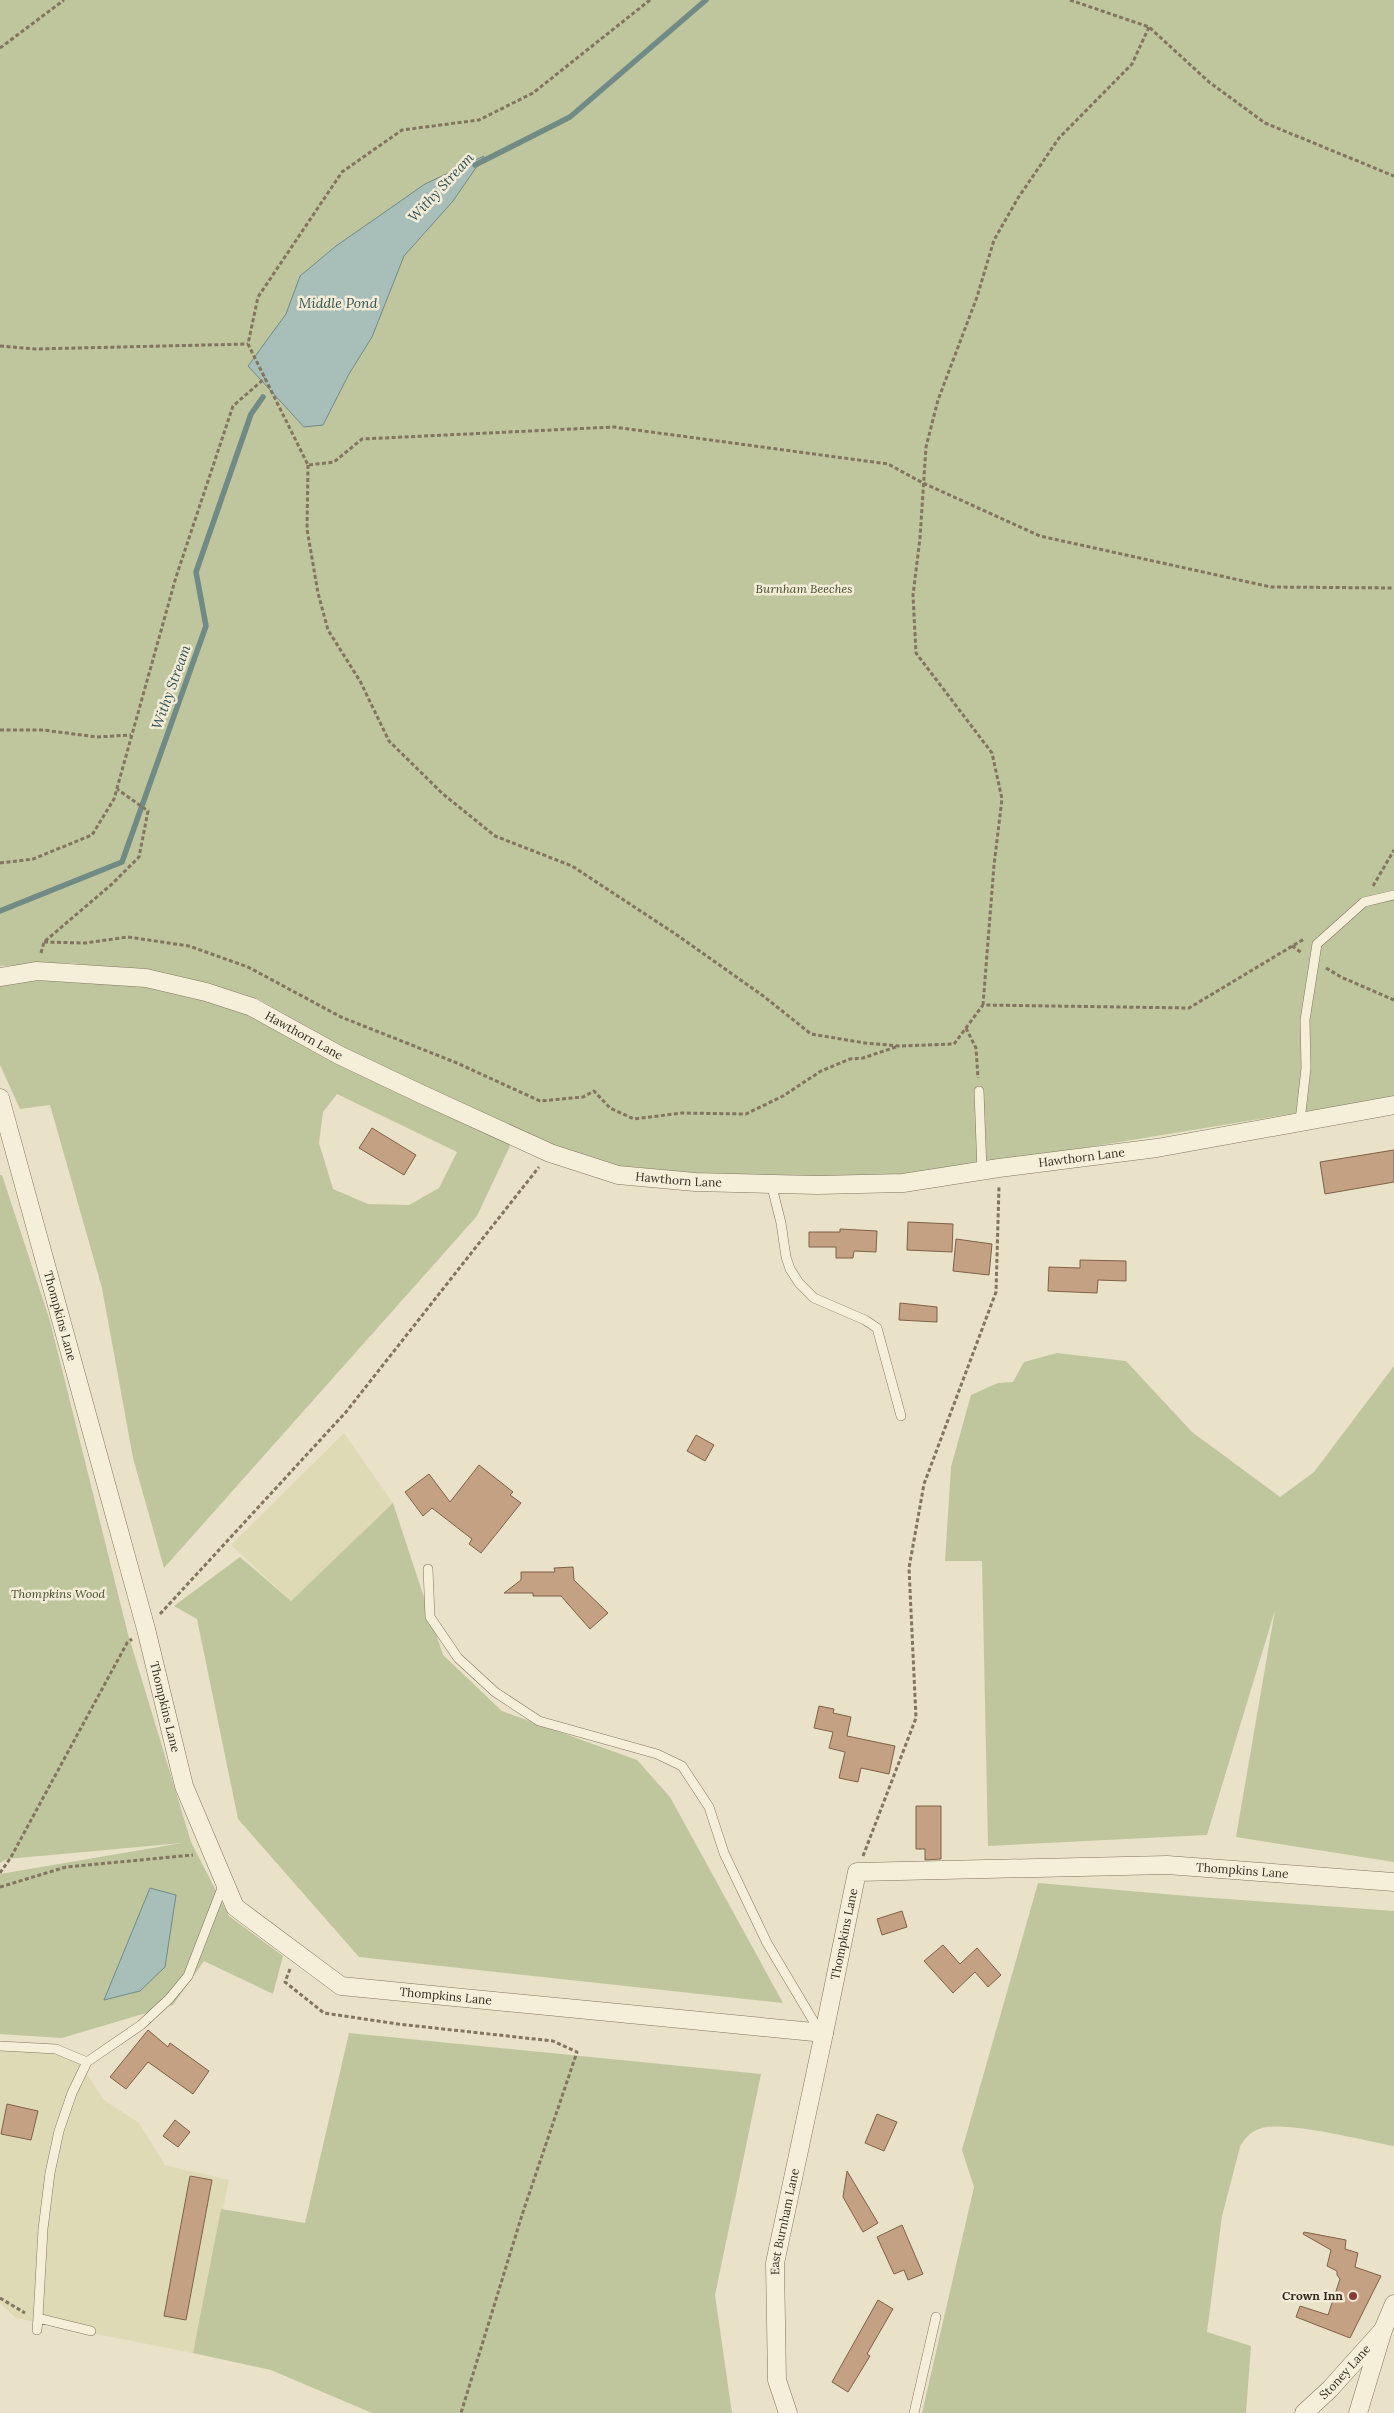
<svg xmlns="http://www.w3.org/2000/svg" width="1394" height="2413" font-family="Lora,serif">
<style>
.farmland{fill:#dedab6}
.green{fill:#bfc69d;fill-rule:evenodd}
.water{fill:#a8beb9;stroke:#708b86}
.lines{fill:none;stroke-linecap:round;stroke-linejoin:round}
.stream{stroke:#708b86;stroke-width:5.5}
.building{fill:#c3a182;stroke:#7f6148}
.lane-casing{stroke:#83745f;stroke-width:10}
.street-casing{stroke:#83745f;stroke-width:19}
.path{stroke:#83745f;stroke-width:3;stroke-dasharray:4 2.5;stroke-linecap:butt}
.lane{stroke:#f5efda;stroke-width:9}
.street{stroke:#f5efda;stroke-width:18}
.poi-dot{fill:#8b3b36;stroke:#f2ebd7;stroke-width:2}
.labels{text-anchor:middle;stroke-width:5;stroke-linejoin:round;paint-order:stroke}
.park-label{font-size:12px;font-style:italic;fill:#444f2a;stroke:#f2ebd7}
.street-label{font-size:12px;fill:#352c21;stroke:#f2ebd7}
.poi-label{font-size:12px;font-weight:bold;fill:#352c21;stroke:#f2ebd7;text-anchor:end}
.water-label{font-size:14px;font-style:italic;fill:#325353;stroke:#f2ebd7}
</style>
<rect width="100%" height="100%" fill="#e9e1c8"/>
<path class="farmland" d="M344,1433L393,1503L291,1601L231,1545Z
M0,2047L72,2052L104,2100L139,2123L165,2165L229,2180L193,2353L16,2318L0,2303Z"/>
<path class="green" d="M0,0H1394V1097L961,1168L865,1180L645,1175L548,1145L354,1053L258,999L199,981L71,963L0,966Z
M97,979L210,999L255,1015L511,1144L477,1216L164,1568L133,1458L102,1288L50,1105L20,1109L0,1065V985L22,980ZM337,1094L457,1152L439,1188L409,1205L368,1204L333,1189L319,1143L323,1112Z
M0,1175H2L50,1321L128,1634L191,1842L229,1916L283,1956L273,1994L204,1961L173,2005L62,2038L0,2034V1874L182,1843L7,1859L0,1863Z
M1057,1353L1126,1361L1192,1432L1280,1497L1314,1472L1394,1366V1862L1236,1837L1275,1610L1207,1835L988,1846L982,1561H945L951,1467L971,1395L998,1383L1013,1382L1024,1362Z
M393,1503L443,1655L502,1711L637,1760L670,1797L783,2003L359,1957L238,1819L197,1619L174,1606L240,1557L291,1601Z
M1038,1883L1199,1897L1394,1911V2146C1366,2141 1282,2119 1259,2129C1250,2132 1244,2139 1240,2147L1222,2216L1207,2332L1251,2346L1246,2413H922L974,2187L962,2150Z
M349,2033L761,2074L715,2295L732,2413H372L271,2370L193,2353L221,2209L305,2223Z"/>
<path class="water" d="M484,156L453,201L404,256L372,337L349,374L323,425L304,427L248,366L286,314L300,276L336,246L425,184Z
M150,1888L176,1895L165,1967L140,1991L104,2000Z"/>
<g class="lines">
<path class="stream" d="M475,165L570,117L706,0
M0,911L122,862L206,626L196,572L251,414L263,397"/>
</g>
<path class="building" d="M372,1128L416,1155L404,1175L359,1148Z
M1394,1150V1182L1325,1194L1320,1162Z
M908,1222L953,1224L952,1252L907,1250Z
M840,1229L877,1231L876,1252L854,1251L853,1258H836V1247H809V1232H840Z
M956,1239L992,1244L989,1275L953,1271Z
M1080,1260L1126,1261V1281L1098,1280L1097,1293L1048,1291L1049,1267L1080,1268Z
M900,1303L937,1307V1322L899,1320Z
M696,1435L714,1445L705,1461L687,1451Z
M479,1465L513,1492L510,1495L521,1503L481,1553L469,1544L472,1539L432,1508L423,1516L405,1492L429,1474L450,1502Z
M573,1567L574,1580L608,1613L590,1629L561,1596H533V1593H504L521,1580V1572H555L554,1568Z
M819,1706L834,1709L833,1713L851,1717L847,1736L895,1746L889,1774L861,1768L858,1782L839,1778L845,1752L829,1748L833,1732L814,1728Z
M916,1806H941V1859L925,1860V1849H916Z
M902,1911L907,1927L882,1935L877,1919Z
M943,1945L960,1964L977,1948L1001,1975L988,1987L975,1972L953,1993L924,1961Z
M148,2030L168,2047L170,2043L209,2071L193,2094L148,2062L126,2089L110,2077Z
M7,2104L38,2111L31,2140L1,2134Z
M877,2114L897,2122L884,2151L865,2143Z
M175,2120L190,2132L178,2147L163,2136Z
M847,2171L878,2223L863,2232L843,2197Z
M190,2176L212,2180L186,2320L164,2316Z
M902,2225L923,2274L908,2280L904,2270L894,2274L877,2237Z
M1304,2232L1346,2240L1345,2249L1358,2253L1355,2267L1381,2276L1350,2338L1296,2317L1300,2306L1328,2315L1340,2279L1337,2275V2271L1327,2266L1331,2250L1303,2234Z
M878,2300L893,2309L867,2354L870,2356L848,2392L832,2382Z"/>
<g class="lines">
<defs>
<path id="lane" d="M979,1091L982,1171
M1300,1121L1306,1068L1305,1020L1317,944L1364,902L1394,895
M771,1183L781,1223L786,1257L790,1269L799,1283L814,1298L865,1320L877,1328L901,1416
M428,1569L430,1617L458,1658L495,1692L539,1721L657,1754L682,1766L709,1807L724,1853L767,1943L820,2032
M0,2046L56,2049L87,2062
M37,2330L38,2318
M91,2331L38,2318L43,2229L50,2173L59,2131L72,2093L87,2062L141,2025L169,1999L188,1976L224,1883
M914,2413L936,2317"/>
<g id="street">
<path id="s1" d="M0,977L37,971L146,978L206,992L252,1007L339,1055L421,1094L550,1153L618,1175L695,1182L818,1185L903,1183L999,1168L1157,1148L1394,1105"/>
<path id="s2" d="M0,1098L146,1629L184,1786L235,1907L341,1986L824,2033L857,1872L1167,1865L1394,1882"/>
<path id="s3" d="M788,2413L777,2380L775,2263L824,2033"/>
<path id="s4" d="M1304,2413L1330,2389L1383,2330"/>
<path d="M1358,2413L1383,2330L1394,2304"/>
</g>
</defs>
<use href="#lane" class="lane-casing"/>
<use href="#street" class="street-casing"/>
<path class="path" d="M650,0L533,93L479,120L402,130L342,172L258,297L248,344L308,465L334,462L362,439L614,427L888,464L923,483L1040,536L1271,587L1394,588
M1070,0L1149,27L1209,82L1265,123L1394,176
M0,48L64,0
M0,346L35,349L248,344
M308,465L307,529L318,593L328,630L360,681L389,741L443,794L495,836L572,866L677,935L762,995L811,1034L865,1043L900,1046L954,1044L983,1005L1189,1008L1304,939
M0,730H43L97,737L131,735
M0,863L33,859L92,835L114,799L176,577L233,406L265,378
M1373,886L1394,850
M44,942L85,943L128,937L189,946L248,967L341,1017L457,1063L540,1101L583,1097L594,1091L610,1108L634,1119L682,1113L746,1114L783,1096L821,1071L850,1059L863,1058L899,1046
M1292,946L1302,953
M41,953L44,942L112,884L139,857L148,811L117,789
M1326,968L1341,977L1394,1000
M983,1005L994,865L1002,799L992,753L916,653L913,595L920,538L926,447L938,400L977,297L994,240L1018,198L1059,138L1132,64L1149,27
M966,1028L976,1048L978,1078
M160,1614L346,1412L539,1167
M863,1856L916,1718L909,1568L924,1484L996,1292L999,1186
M0,1873L11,1857L127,1643L132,1639
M0,1887L66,1867L193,1855
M290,1969L285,1982L324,2013L398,2024L553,2041L577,2052L522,2215L461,2413
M0,2298L25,2313"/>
<use href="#lane" class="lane"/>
<use href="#street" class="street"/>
</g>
<circle class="poi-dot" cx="1353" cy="2296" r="5"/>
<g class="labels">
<g class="park-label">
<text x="804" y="593">Burnham Beeches</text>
<text x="58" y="1598">Thompkins Wood</text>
</g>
<g class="street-label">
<text dy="4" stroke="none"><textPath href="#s1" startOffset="316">Hawthorn Lane</textPath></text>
<text dy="4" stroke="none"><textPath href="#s1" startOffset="1126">Hawthorn Lane</textPath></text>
<text dy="4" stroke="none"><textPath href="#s1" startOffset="721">Hawthorn Lane</textPath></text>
<text dy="4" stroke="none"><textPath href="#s2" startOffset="226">Thompkins Lane</textPath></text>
<text dy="4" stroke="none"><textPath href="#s2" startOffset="631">Thompkins Lane</textPath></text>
<text dy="4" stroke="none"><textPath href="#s2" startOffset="2011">Thompkins Lane</textPath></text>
<text dy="4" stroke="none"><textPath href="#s2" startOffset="1562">Thompkins Lane</textPath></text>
<text dy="4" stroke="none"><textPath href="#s2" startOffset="1081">Thompkins Lane</textPath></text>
<text dy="4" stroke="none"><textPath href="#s3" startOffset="194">East Burnham Lane</textPath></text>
<text dy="4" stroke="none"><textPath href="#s4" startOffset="58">Stoney Lane</textPath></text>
</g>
<g class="poi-label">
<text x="1343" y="2300">Crown Inn</text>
</g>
<g class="water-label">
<text transform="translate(441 187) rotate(-47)" y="5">Withy Stream</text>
<text x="338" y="308">Middle Pond</text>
<text transform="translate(171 687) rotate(-70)" y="5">Withy Stream</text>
</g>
</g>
</svg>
